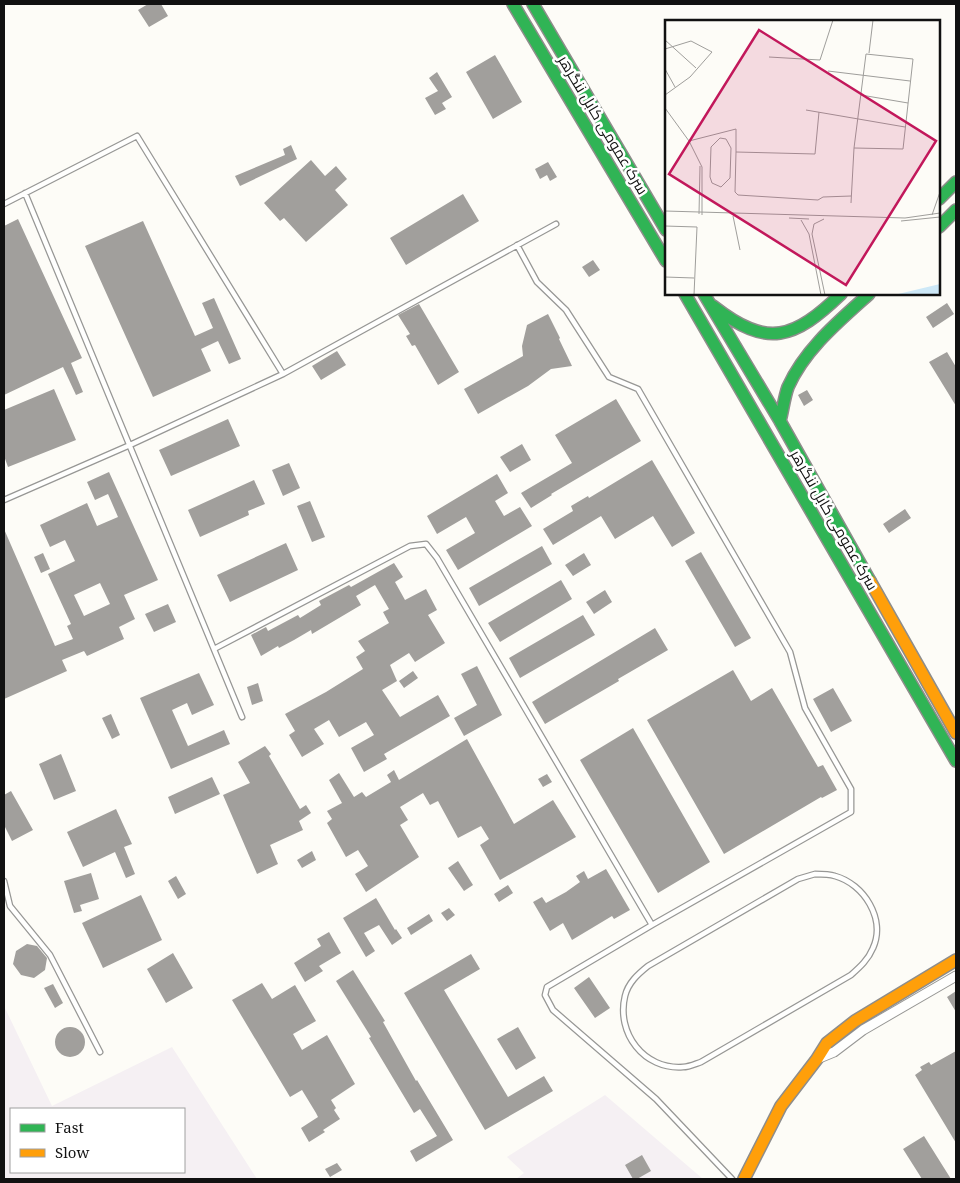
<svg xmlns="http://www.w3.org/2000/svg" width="960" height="1183" font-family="'Noto Serif',Cairo,serif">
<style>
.industrial{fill:#f5f0f3;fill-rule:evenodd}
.building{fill:#a19f9c;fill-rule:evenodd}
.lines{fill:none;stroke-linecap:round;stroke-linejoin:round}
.lane-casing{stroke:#979795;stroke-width:7}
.street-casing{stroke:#979795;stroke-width:11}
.fast-casing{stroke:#8e8d8b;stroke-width:14}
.slow-casing{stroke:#8e8d8b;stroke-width:14}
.lane{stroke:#fffffe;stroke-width:4.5}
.street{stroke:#fffffe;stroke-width:9}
.fast{stroke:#30b455;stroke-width:11}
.slow{stroke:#ff9f0a;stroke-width:11}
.labels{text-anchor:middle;stroke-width:5;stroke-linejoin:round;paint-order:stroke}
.street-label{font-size:15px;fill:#111;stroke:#fff}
.inset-road{fill:none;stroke:#9f9e9b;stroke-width:1}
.view{fill:#c2185b;fill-opacity:0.15;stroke:#c2185b;stroke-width:2.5}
.inset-edge{fill:none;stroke:#111;stroke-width:2.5}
</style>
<rect width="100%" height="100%" fill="#fdfcf7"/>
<path class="industrial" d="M4,1006L52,1106L172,1047L257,1179H4ZM11,1109H184V1172H11Z
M605,1095L703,1179H516L524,1173L507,1157Z"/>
<path class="building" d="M148,4H161L168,16L149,27L138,10Z
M495,55L522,102L493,119L466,72Z
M437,72L452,97L442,103L446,109L435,115L425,98L438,91L429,78Z
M291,145L297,159L240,186L235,176L285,155L283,149Z
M311,160L325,176L336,166L347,179L335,190L348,205L306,242L284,218L280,221L264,203Z
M548,162L557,177L550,181L547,175L540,179L535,169Z
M463,194L479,221L406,265L390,238Z
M18,219L82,358L71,363L83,392L76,395L63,367L4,395V226Z
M143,221L195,336L213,328L202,303L214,298L241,359L229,364L218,341L201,349L211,371L153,397L85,246Z
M593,260L600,270L589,277L582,267Z
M947,303L954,314L933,328L926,317Z
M419,304L459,372L438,385L415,345L412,346L406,336L410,334L398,315Z
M548,314L560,338L559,339L572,366L551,369L528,386L478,414L464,389L523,356L522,346L527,325Z
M337,351L346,365L321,380L312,366Z
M947,352L956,367V406L929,362Z
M54,389L76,440L8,467L4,456V410Z
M807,390L813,400L804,406L798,395Z
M616,399L641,441L551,494L552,495L531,508L521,493L572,463L555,435Z
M228,419L240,446L171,476L159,450Z
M522,444L531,460L510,472L500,457Z
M652,460L695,533L672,547L653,516L615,539L601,516L553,545L543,529L573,511L571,506L588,496L589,498Z
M289,463L300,488L283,496L272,470Z
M109,472L158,580L124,595L135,619L119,627L124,639L87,656L84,651L62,660L67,671L4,699V529L55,646L73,639L67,626L71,624L48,574L75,561L65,540L50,547L40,525L87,503L97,526L118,517L108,494L95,500L87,482ZM100,583L110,604L84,616L74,595Z
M497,474L508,493L495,501L504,516L520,507L532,526L458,570L446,550L475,533L466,517L437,534L427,516Z
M254,480L265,504L248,511L249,515L200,537L188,510Z
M310,501L325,537L312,542L297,506Z
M905,509L911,518L889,533L883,524Z
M286,543L298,570L230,602L217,575Z
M542,546L552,564L479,606L469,588Z
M701,552L751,638L735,647L685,561Z
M43,553L50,569L41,573L34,557Z
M584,553L591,565L573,576L565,565Z
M394,563L403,577L395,582L405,600L426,589L437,610L428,615L445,643L415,662L409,653L390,665L397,681L382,690L400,717L438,695L450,716L384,754L387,759L364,772L351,748L374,735L366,722L339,737L329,720L314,729L324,744L302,757L289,735L295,731L285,714L326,692L363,669L356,657L365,651L358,641L389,623L383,612L389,609L375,585L356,596L361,605L312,634L311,630L294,640L279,648L278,646L261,656L251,635L266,627L268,631L298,615L300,618L321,605L319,601L349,585L351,587Z
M561,580L572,599L500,642L488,623Z
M605,590L612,602L594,614L586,602Z
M168,604L176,622L154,632L145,614Z
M583,615L595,635L520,678L509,658Z
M655,628L668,650L618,679L619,681L545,724L532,702Z
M477,666L502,715L464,736L454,718L477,705L461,674Z
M733,670L751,701L772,688L818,767L823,765L837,790L822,798L821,797L724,854L647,720Z
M413,671L418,678L404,688L399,681Z
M199,673L214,705L192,715L187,703L172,710L188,746L224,730L230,744L171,769L140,698Z
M258,683L263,701L252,705L247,687Z
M833,688L852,721L831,732L813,699Z
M111,714L120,735L112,739L102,718Z
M633,728L710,862L658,893L580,760Z
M467,739L514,824L553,800L576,837L500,880L480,845L489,839L481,826L458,838L438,801L430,805L423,793L400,807L408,820L400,825L419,857L366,892L355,874L368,866L358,850L346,857L327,823L332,819L327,811L342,803L329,780L339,773L354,797L362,792L366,797L391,782L387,775L394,770L399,780Z
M265,746L271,754L269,756L300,809L306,805L311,813L299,821L303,830L270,845L278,864L257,874L223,795L250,783L238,762Z
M61,754L76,791L54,800L39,764Z
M547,774L552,782L543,787L538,779Z
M212,777L220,794L175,814L168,797Z
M11,791L33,830L12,841L4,825V795Z
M116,809L132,844L124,847L135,874L126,878L115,852L83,867L67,832Z
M312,851L316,860L302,868L297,860Z
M458,861L473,885L464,891L448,868Z
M606,869L630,910L614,919L612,916L572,940L563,923L550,931L533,902L542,897L546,903L566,892L580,882L576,876L584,871L588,879Z
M91,873L99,899L80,905L82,911L74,913L64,881Z
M176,876L186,894L178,899L168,881Z
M508,885L513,893L499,902L494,894Z
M141,895L162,940L103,968L82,923Z
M376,898L395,930L396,929L402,938L392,945L379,925L364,933L375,951L366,957L343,918Z
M449,908L455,915L447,921L441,913Z
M429,914L433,921L411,935L407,928Z
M329,932L341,953L319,966L323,971L305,982L294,963L321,946L317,939Z
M27,944L37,946L47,958L45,970L34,978L21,975L13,964L16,951Z
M173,953L193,988L166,1003L147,969Z
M471,954L480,969L444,990L508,1097L544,1076L553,1091L485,1130L404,993Z
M353,970L385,1021L383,1022L416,1081L417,1080L453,1140L416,1162L410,1151L437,1136L420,1109L414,1113L369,1038L371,1037L336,981Z
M589,977L610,1008L595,1018L574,988Z
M262,983L272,999L295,985L316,1021L293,1034L302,1050L327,1035L355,1084L331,1100L336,1108L334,1110L340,1119L323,1130L325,1132L309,1142L301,1128L318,1117L316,1113L302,1090L290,1097L232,1000Z
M53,984L63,1003L55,1008L44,988Z
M956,991V1012L947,997Z
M55 1042a15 15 0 1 1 30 0a15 15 0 1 1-30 0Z
M518,1027L536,1058L516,1070L497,1039Z
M956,1051V1143L915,1075L922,1070L920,1067L929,1062L931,1065Z
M924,1136L951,1179H922L903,1149Z
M642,1155L651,1171L637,1179H633L625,1165Z
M337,1163L342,1170L330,1177L325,1169Z"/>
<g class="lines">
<defs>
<path id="lane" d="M25,193L242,717
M4,204L137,136L283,374
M517,245L537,282L566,310L609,377L638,389L790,652L805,708L851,789V812L652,925
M4,500L130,445L283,374L556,224
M214,649L410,546L426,544L437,558L652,925L547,987L545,995L553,1010L656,1099L732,1179
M815,874C821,874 829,874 835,876C864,884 886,919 873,948C868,960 860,967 851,975L701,1062C695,1064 689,1067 683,1067C644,1070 616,1033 625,996C628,983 638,974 648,966L798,879Z
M4,881L10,906L50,955L100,1052"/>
<path id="street" d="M817,1059L834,1052L863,1030L956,976"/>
<path id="fast" d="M513,4L666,261
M533,4L666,230
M939,199L956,182
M939,227L956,210
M685,294L956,761
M704,294L780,421L870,581
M713,306C768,349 794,339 841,294
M780,421C783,410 784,398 788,387C805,349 839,321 869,294"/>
<path id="slow" d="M870,581L956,733
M744,1179L781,1106L817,1059L827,1043L855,1021L956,960"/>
</defs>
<use href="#lane" class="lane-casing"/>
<use href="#street" class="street-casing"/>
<use href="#fast" class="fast-casing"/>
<use href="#slow" class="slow-casing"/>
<use href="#lane" class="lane"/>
<use href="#street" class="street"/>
<use href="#fast" class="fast"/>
<use href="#slow" class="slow"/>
</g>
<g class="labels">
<g class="street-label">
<text transform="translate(603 125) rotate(59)" y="5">سرک عمومی کابل ننگرهر</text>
<text transform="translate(834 520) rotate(60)" y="5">سرک عمومی کابل ننگرهر</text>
</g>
</g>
<g transform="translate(665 20)">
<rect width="275" height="275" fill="#fdfcf7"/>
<path d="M275,264V273L269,275H229Z" fill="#cde8f7"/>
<path class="inset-road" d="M0,20L31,48M0,29L26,21L47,32L25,57L0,75M204,33L208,0M104,37L155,40L168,0M0,49L10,67M163,51L245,61M196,75L243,83M0,88L24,121L37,147V195M141,90L240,107M55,118L61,119L66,128L65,158L56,167L47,163L45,157L46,127ZM24,121L71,109V132L150,134L154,92M71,132L70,172L73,175L153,180L158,177L186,176M186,183L189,128L201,34L248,39L238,129L189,128M0,191L240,198L275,193M34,194L35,146M267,195L275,172M68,196L75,230M124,198L144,199M159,199L149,204L147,214L160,275M136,200L144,214L156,275M236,201L275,197M0,206L32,207L29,275M0,257L29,258"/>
<path class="view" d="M94,10L271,121L181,265L4,154Z"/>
<rect width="275" height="275" class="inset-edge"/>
</g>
<rect width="960" height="1183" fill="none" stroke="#111111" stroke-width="10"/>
<rect x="10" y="1108" width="175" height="65" fill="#ffffff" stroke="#a0a0a0"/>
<rect x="20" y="1124" width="25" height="8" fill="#30b455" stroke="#a0a0a0"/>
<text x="55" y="1133" font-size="15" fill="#111111">Fast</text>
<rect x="20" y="1149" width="25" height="8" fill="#ff9f0a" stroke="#a0a0a0"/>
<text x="55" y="1158" font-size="15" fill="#111111">Slow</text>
</svg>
